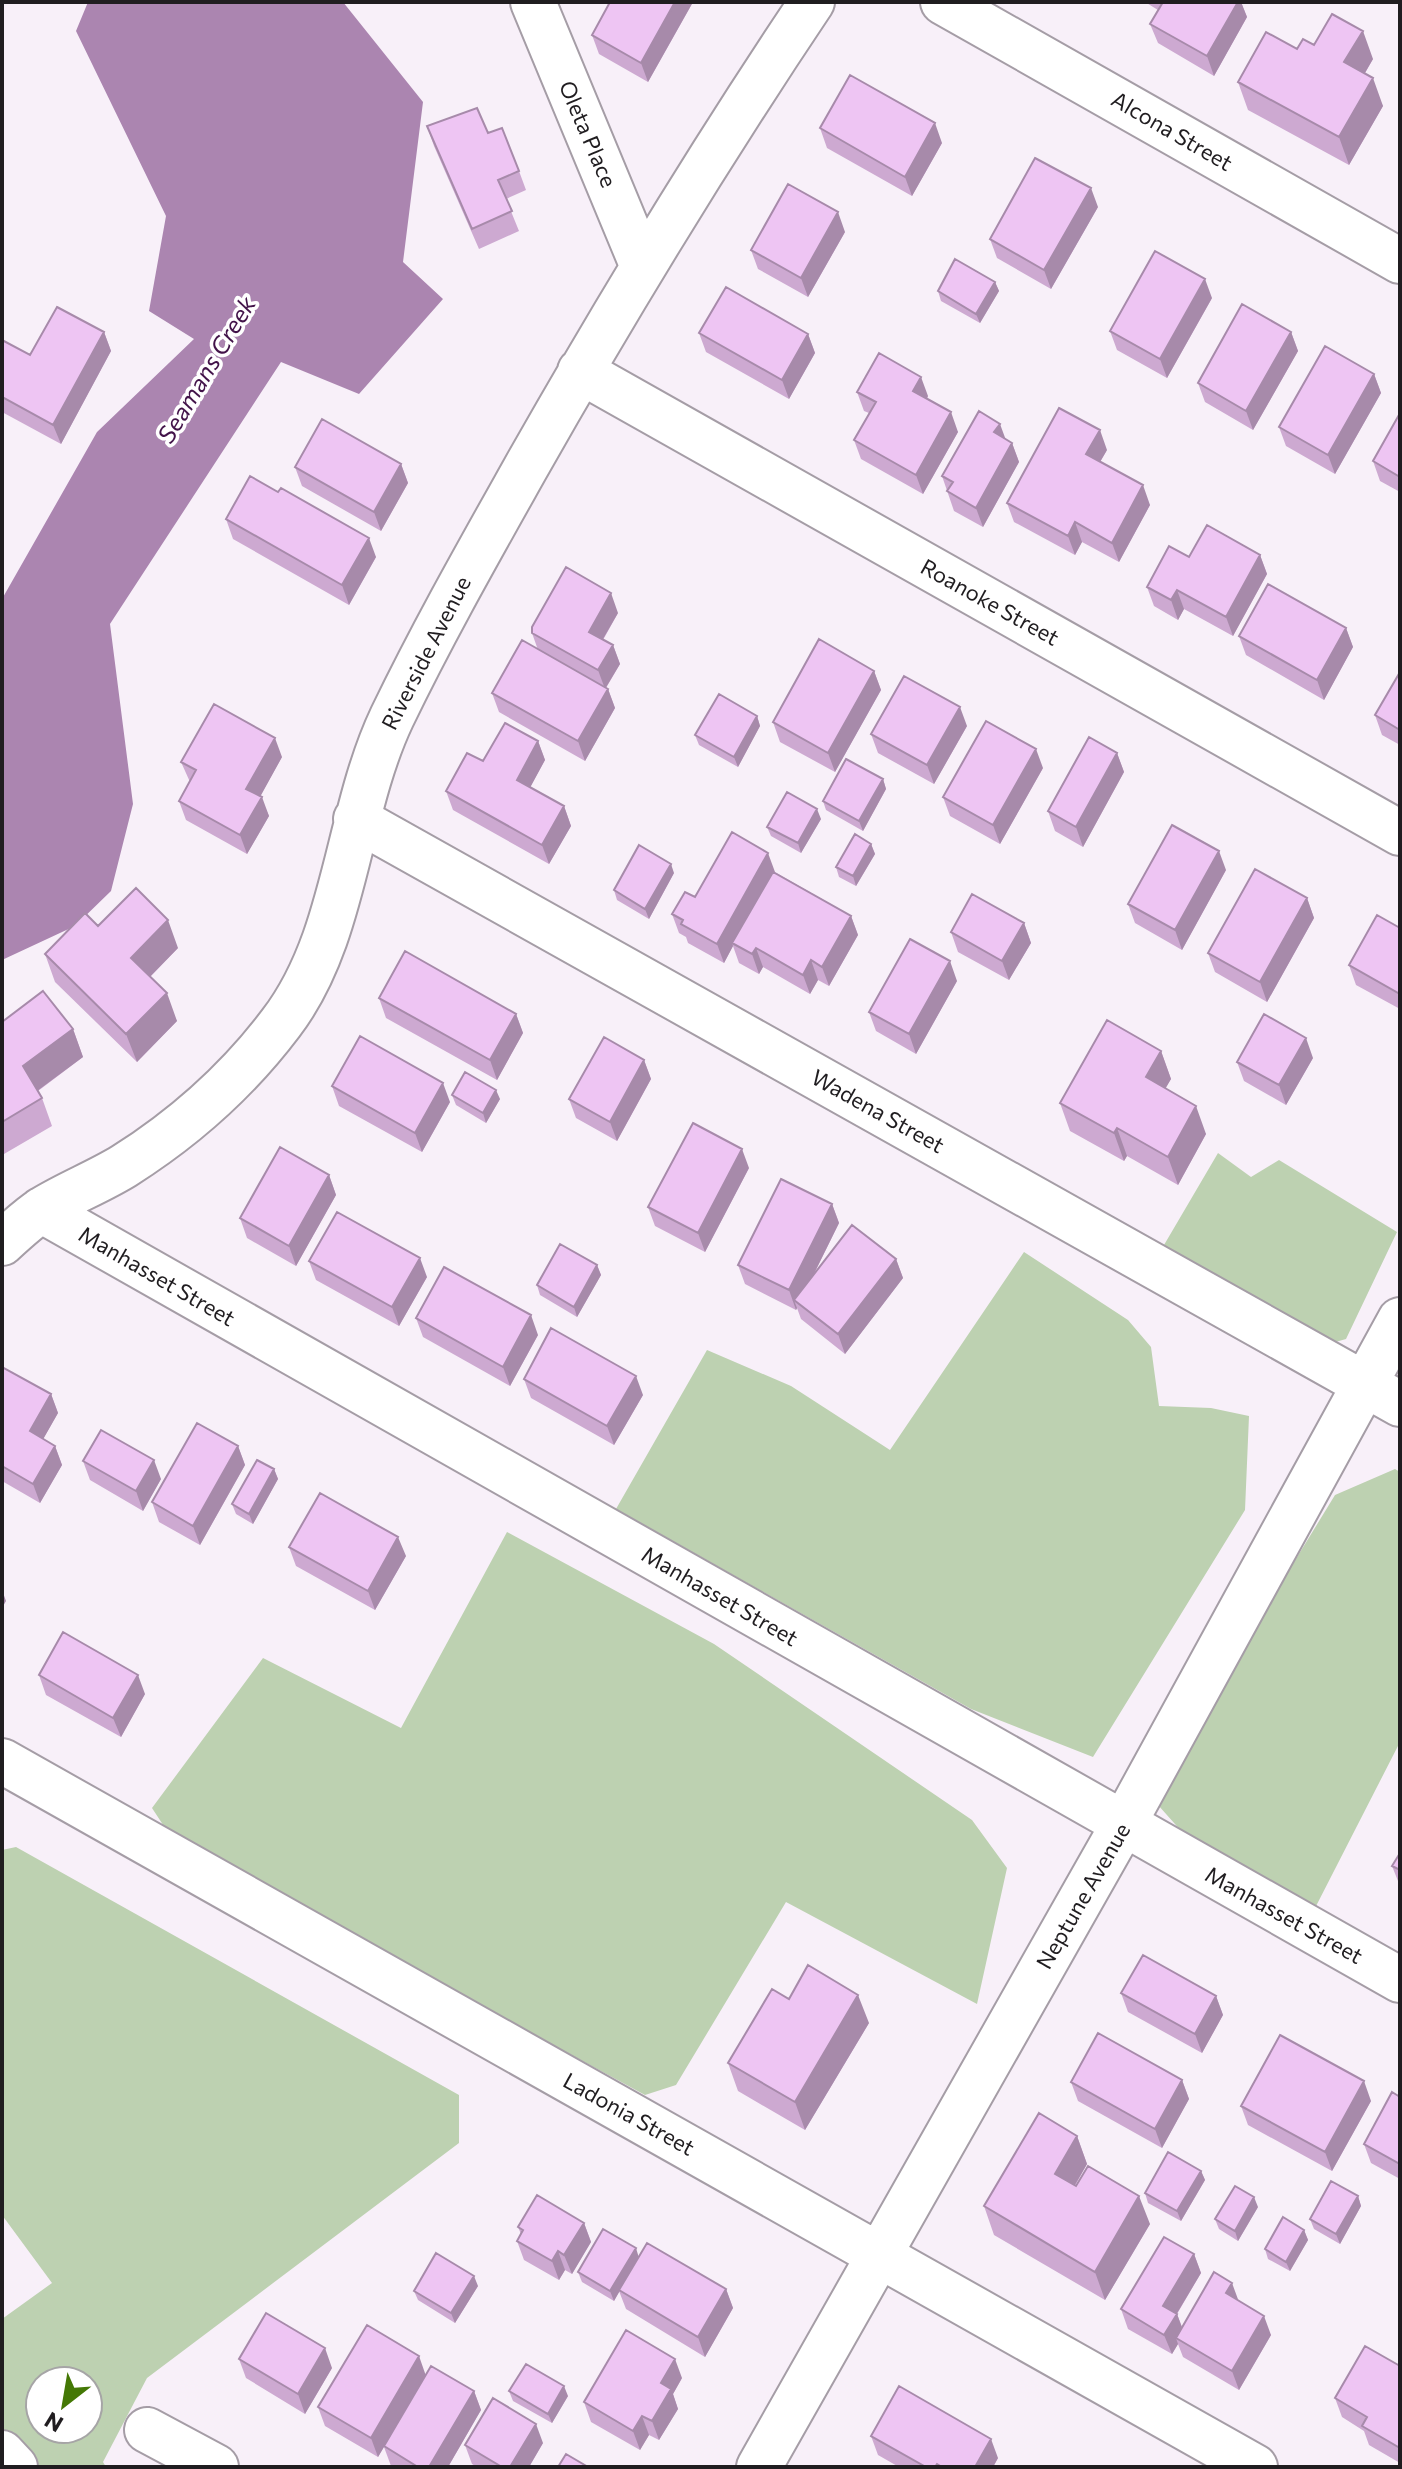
<svg xmlns="http://www.w3.org/2000/svg" width="1402" height="2469" font-family="Commissioner,sans-serif">
<style>
.green{fill:#bdd1b1;fill-rule:evenodd}
.water{fill:#ab85b0}
.lines{fill:none;stroke-linecap:round;stroke-linejoin:round}
.minor-casing{stroke:#a59da6;stroke-width:48}
.highway-casing{stroke:#a59da6;stroke-width:48}
.minor{stroke:#fff;stroke-width:44}
.highway{stroke:#fff;stroke-width:44}
.wall{fill:#cda9d1}
.shaded-wall{fill:#a78aaa}
.building{fill:#eec5f3;stroke:#a78aaa;stroke-width:2}
.labels{text-anchor:middle;stroke-width:7;stroke-linejoin:round;paint-order:stroke}
.street-label{font-size:22px;fill:#201d20;stroke:#fff}
.water-label{font-size:24px;font-style:italic;fill:#421349;stroke:#fff}
</style>
<rect width="100%" height="100%" fill="#f8f0f9"/>
<path class="green" d="M1218,1153L1251,1177L1279,1160L1397,1232L1346,1339L1325,1345L1164,1245Z
M1024,1252L1128,1320L1151,1347L1159,1406L1211,1408L1249,1416L1245,1510L1093,1757L971,1709L616,1509L707,1350L791,1386L890,1450Z
M1395,1469L1400,1472V1742L1313,1912L1183,1833L1158,1805L1203,1711L1335,1495Z
M507,1532L714,1644L972,1820L1007,1868L977,2004L786,1902L676,2085L645,2095L171,1837L152,1808L263,1658L401,1728Z
M16,1847L459,2095V2143L147,2378L103,2462L106,2467H35L2,2432V2319L52,2283L2,2215V1850ZM40,2381H88V2429H40Z"/>
<path class="water" d="M88,2H343L423,102L403,262L443,299L359,394L281,362L110,624L133,804L111,891L75,926L2,960V599L97,432L194,339L149,311L166,216L76,31Z"/>
<g class="lines">
<defs>
<path id="minor" d="M533,2L643,267
M943,2L1400,261
M580,371L1400,833
M356,819L1400,1404
M41,1210L1400,1980
M2,1243C15,1231 29,1218 43,1209C69,1193 98,1182 124,1166C184,1128 238,1080 281,1023C347,937 346,814 392,717C433,632 479,551 525,469C615,310 710,154 812,2
M2,1761L1255,2467
M147,2430L216,2467
M759,2467L1123,1825L1400,1320"/>
<path id="highway" d="M2,2453L15,2467"/>
</defs>
<use href="#minor" class="minor-casing"/>
<use href="#highway" class="highway-casing"/>
<use href="#minor" class="minor"/>
<use href="#highway" class="highway"/>
</g>
<path class="wall" d="M693,2L648,82L599,54L592,35Z
M1145,2H1241L1247,17L1214,76L1158,43L1150,24L1158,10Z
M1314,45L1373,59L1365,73L1383,106L1349,165L1248,110L1238,82L1297,49Z
M427,126L488,133L519,171L526,190L506,199L519,231L479,249L434,146Z
M820,128L942,143L912,196L827,148Z
M1098,207L1051,289L997,258L990,239Z
M845,232L808,297L758,269L751,250Z
M995,282L999,291L980,323L941,301L938,291Z
M1212,298L1167,378L1117,350L1110,331Z
M104,332L111,351L61,444L2,412V340L30,355Z
M1291,332L1298,351L1253,430L1205,402L1198,383Z
M699,333L808,334L815,353L789,399L706,352Z
M1374,374L1381,393L1335,474L1286,446L1279,427Z
M857,392L928,396L927,399L958,432L923,494L861,459L854,440L869,413L864,411Z
M1400,413V492L1380,481L1373,461Z
M1005,439L1012,443L1019,462L983,527L954,511L942,476Z
M1107,450L1100,462L1150,505L1119,562L1082,542L1075,555L1014,522L1007,503Z
M401,464L408,483L381,531L302,486L295,467Z
M278,492L376,557L349,605L233,539L226,519Z
M1260,555L1267,574L1233,636L1184,609L1178,620L1154,606L1147,587L1189,557Z
M618,613L603,640L613,645L620,664L606,688L608,689L615,708L585,761L499,712L492,693L538,650L532,633Z
M1346,628L1353,647L1324,700L1246,655L1239,636Z
M874,671L881,690L835,772L780,742L773,722Z
M1400,672V745L1382,735L1375,715Z
M757,716L760,726L738,767L699,745L695,735Z
M967,726L934,784L878,753L871,734Z
M538,741L545,760L530,787L564,806L571,826L549,864L453,810L446,791L483,761Z
M1117,753L1124,772L1083,847L1055,831L1048,811Z
M282,757L260,796L269,816L247,854L186,820L179,801L190,782L181,762Z
M1043,768L1000,844L950,816L943,797Z
M883,779L886,789L863,831L826,810L823,801Z
M821,819L801,853L771,836L767,827Z
M871,844L875,854L856,886L839,877L836,867Z
M1226,870L1182,950L1135,923L1128,904Z
M775,872L851,916L858,935L829,986L818,980L810,994L763,967L759,974L739,963L733,946L724,963L688,943L686,937L679,933L672,914L695,897Z
M674,873L649,919L617,900L614,890Z
M1307,898L1314,918L1267,1002L1215,972L1208,953Z
M1024,923L1031,943L1009,980L958,952L951,932Z
M98,926L178,948L150,977L177,1021L137,1062L55,982L45,954Z
M1400,928V1009L1356,985L1349,965Z
M957,981L916,1054L876,1031L869,1012Z
M379,998L516,1014L523,1033L497,1080L386,1018Z
M2,1022L73,1029L83,1057L38,1091L42,1098L52,1126L4,1154L2,1151Z
M1161,1051L1171,1079L1165,1088L1206,1134L1178,1185L1127,1156L1124,1161L1070,1131L1060,1103Z
M1313,1058L1286,1105L1244,1081L1237,1062Z
M644,1060L651,1079L617,1141L576,1118L569,1099Z
M332,1086L450,1102L422,1152L339,1106Z
M452,1095L500,1099L486,1123L456,1105Z
M749,1168L705,1252L655,1226L648,1207Z
M329,1175L336,1195L296,1266L247,1238L240,1218Z
M832,1204L839,1223L813,1276L896,1259L903,1278L845,1354L801,1319L797,1308L796,1310L745,1284L738,1265Z
M309,1261L427,1277L399,1326L316,1280Z
M597,1265L601,1275L577,1317L540,1295L537,1285Z
M416,1318L538,1335L510,1386L423,1337Z
M2,1371L51,1394L58,1413L43,1439L55,1446L62,1465L40,1503L2,1481Z
M524,1379L643,1395L614,1445L531,1398Z
M238,1446L245,1465L200,1545L159,1522L152,1502Z
M83,1461L161,1479L143,1511L90,1480Z
M274,1469L278,1479L253,1524L236,1514L232,1504Z
M289,1547L406,1556L375,1610L296,1566Z
M39,1675L145,1694L121,1737L46,1695Z
M1400,1853V1886L1392,1866Z
M1121,1993L1216,1996L1223,2015L1202,2053L1128,2012Z
M789,1999L869,2023L805,2130L738,2091L728,2063Z
M1182,2080L1189,2099L1162,2148L1078,2101L1071,2082Z
M1400,2097V2179L1371,2163L1364,2144Z
M1371,2101L1332,2171L1248,2125L1241,2106Z
M1077,2136L1087,2164L1075,2186L1150,2224L1105,2300L994,2235L984,2206Z
M1201,2171L1205,2180L1181,2221L1148,2203L1145,2193Z
M1358,2196L1361,2206L1340,2244L1314,2229L1310,2219Z
M1258,2207L1238,2241L1219,2229L1215,2219Z
M584,2223L591,2242L572,2274L565,2270L559,2280L524,2260L517,2241L521,2234L518,2227Z
M1304,2230L1308,2240L1290,2271L1268,2259L1265,2249Z
M1194,2254L1201,2273L1177,2314L1182,2327L1238,2301L1271,2335L1239,2390L1183,2357L1178,2344L1172,2354L1128,2329L1121,2309Z
M639,2257L726,2289L733,2308L705,2357L626,2309L619,2291L614,2301L582,2282L578,2272Z
M478,2286L455,2323L418,2300L414,2291Z
M239,2359L332,2368L305,2414L246,2378Z
M1400,2366V2463L1369,2445L1364,2431L1342,2417L1335,2398Z
M426,2375L474,2391L481,2410L448,2467H393L391,2466L384,2447L378,2457L325,2426L318,2407Z
M682,2378L673,2394L678,2409L659,2440L649,2435L640,2450L591,2422L584,2402Z
M509,2391L568,2396L552,2423L513,2401Z
M871,2436L998,2458L993,2467H899L878,2455Z
M543,2443L529,2467H477L472,2464L465,2445Z"/>
<path class="shaded-wall" d="M675,2H693L648,82L641,63Z
M1238,2H1241L1247,17L1214,76L1207,56Z
M1363,31L1373,59L1355,90L1344,62Z
M1373,78L1383,106L1349,165L1339,137Z
M935,123L942,143L912,196L905,177Z
M1091,188L1098,207L1051,289L1044,270Z
M838,212L845,232L808,297L801,278Z
M1205,279L1212,298L1167,378L1160,359Z
M995,282L999,291L980,323L976,314Z
M104,332L111,351L61,444L53,425Z
M1291,332L1298,351L1253,430L1246,411Z
M808,334L815,353L789,399L782,380Z
M1374,374L1381,393L1335,474L1328,455Z
M921,377L928,396L920,410L913,391Z
M951,412L958,432L923,494L916,475Z
M1000,424L1007,443L994,432Z
M1100,430L1107,450L1093,474L1086,454Z
M1012,443L1019,462L983,527L976,508Z
M401,464L408,483L381,531L374,512Z
M1143,485L1150,505L1119,562L1112,543Z
M1075,522L1082,542L1075,555L1068,536Z
M369,538L376,557L349,605L342,585Z
M1260,555L1267,574L1233,636L1226,617Z
M1177,590L1184,609L1178,620L1171,600Z
M611,593L618,613L596,651L589,632Z
M1346,628L1353,647L1324,700L1317,680Z
M613,645L620,664L605,689L598,670Z
M874,671L881,690L835,772L828,753Z
M608,689L615,708L585,761L578,741Z
M960,707L967,726L934,784L927,765Z
M757,716L760,726L738,767L734,757Z
M275,738L282,757L254,808L246,789Z
M538,741L545,760L524,799L517,780Z
M1036,749L1043,768L1000,844L993,825Z
M1117,753L1124,772L1083,847L1076,827Z
M883,779L886,789L863,831L859,821Z
M262,797L269,816L247,854L240,835Z
M564,806L571,826L549,864L542,845Z
M817,809L821,819L801,853L798,843Z
M871,844L875,854L856,886L853,876Z
M1219,851L1226,870L1182,950L1175,930Z
M768,853L775,872L734,944L732,943L733,946L724,963L717,944Z
M671,864L674,873L649,919L645,909Z
M1307,898L1314,918L1267,1002L1260,982Z
M851,916L858,935L829,986L822,967Z
M168,920L178,948L141,986L131,958Z
M1024,923L1031,943L1009,980L1002,961Z
M756,948L763,967L759,974L752,954Z
M811,960L818,980L810,994L803,975Z
M950,961L957,981L916,1054L909,1034Z
M167,993L177,1021L137,1062L126,1034Z
M516,1014L523,1033L497,1080L490,1060Z
M73,1029L83,1057L33,1094L23,1066Z
M1306,1038L1313,1058L1286,1105L1279,1085Z
M1161,1051L1171,1079L1156,1105L1146,1077Z
M644,1060L651,1079L617,1141L610,1122Z
M443,1083L450,1102L422,1152L415,1133Z
M496,1090L500,1099L486,1123L483,1113Z
M1196,1106L1206,1134L1178,1185L1168,1157Z
M1117,1128L1127,1156L1124,1161L1114,1133Z
M742,1149L749,1168L705,1252L698,1233Z
M329,1175L336,1195L296,1266L289,1246Z
M832,1204L839,1223L799,1304L794,1300L797,1308L796,1310L789,1290Z
M420,1258L427,1277L399,1326L392,1307Z
M896,1259L903,1278L845,1354L838,1334Z
M597,1265L601,1275L577,1317L574,1307Z
M531,1315L538,1335L510,1386L503,1367Z
M636,1376L643,1395L614,1445L607,1426Z
M51,1394L58,1413L37,1450L30,1431Z
M55,1446L62,1465L40,1503L33,1484Z
M238,1446L245,1465L200,1545L193,1526Z
M154,1460L161,1479L143,1511L136,1491Z
M274,1469L278,1479L253,1524L249,1514Z
M398,1537L406,1556L375,1610L368,1591Z
M2,1590L6,1601L2,1608Z
M138,1675L145,1694L121,1737L113,1718Z
M858,1995L869,2023L805,2130L795,2102Z
M1216,1996L1223,2015L1202,2053L1195,2034Z
M1182,2080L1189,2099L1162,2148L1155,2129Z
M1364,2081L1371,2101L1332,2171L1325,2152Z
M1077,2136L1087,2164L1065,2202L1055,2174Z
M1201,2171L1205,2180L1181,2221L1177,2211Z
M1139,2196L1150,2224L1105,2300L1095,2272Z
M1358,2196L1361,2206L1340,2244L1336,2234Z
M1254,2197L1258,2207L1238,2241L1235,2231Z
M584,2223L591,2242L572,2274L564,2255Z
M1304,2230L1308,2240L1290,2271L1286,2262Z
M636,2248L639,2258L614,2301L610,2291Z
M558,2251L565,2270L559,2280L552,2261Z
M1194,2254L1201,2273L1170,2325L1163,2306Z
M474,2276L478,2286L455,2323L451,2313Z
M1232,2283L1239,2302L1226,2293Z
M726,2289L733,2308L705,2357L698,2337Z
M1177,2314L1184,2333L1176,2338L1178,2344L1172,2354L1164,2335Z
M1264,2316L1271,2335L1239,2390L1232,2371Z
M325,2348L332,2368L305,2414L298,2394Z
M419,2356L426,2376L378,2457L371,2438Z
M675,2359L682,2378L673,2394L678,2409L659,2440L652,2421L661,2383Z
M564,2386L568,2396L552,2423L548,2414Z
M474,2391L481,2410L448,2467H429Z
M642,2416L649,2435L640,2450L633,2431Z
M536,2424L543,2443L529,2467H510Z
M991,2439L998,2458L993,2467H975Z"/>
<path class="building" d="M610,2H675L641,63L592,35Z
M1163,2H1238L1207,56L1150,24Z
M1332,14L1363,31L1344,62L1373,78L1339,137L1238,82L1266,32L1297,49L1303,39L1314,45Z
M850,75L935,123L905,177L820,128Z
M477,108L488,133L502,128L519,171L498,180L512,211L472,229L427,126Z
M1035,158L1091,188L1044,270L990,239Z
M788,184L838,212L801,278L751,250Z
M1155,251L1205,279L1160,359L1110,331Z
M955,259L995,282L976,314L938,291Z
M726,287L808,334L782,380L699,333Z
M1242,304L1291,332L1246,411L1198,383Z
M57,307L104,332L53,425L2,397V340L30,355Z
M1325,346L1374,374L1328,455L1279,427Z
M879,353L921,377L913,391L951,412L916,475L854,440L876,402L857,392Z
M1059,408L1100,430L1086,454L1143,485L1112,543L1075,522L1068,536L1007,503Z
M979,411L1000,424L994,432L1012,443L976,508L947,491L953,482L942,476Z
M1400,413V477L1373,461Z
M322,419L401,464L374,512L295,467Z
M250,476L278,492L281,488L369,538L342,585L226,519Z
M1207,525L1260,555L1226,617L1177,590L1171,600L1147,587L1169,546L1189,557Z
M566,567L611,593L589,632L613,645L598,670L532,633V627Z
M1268,584L1346,628L1317,680L1239,636Z
M819,639L874,671L828,753L773,722Z
M522,640L608,689L578,741L492,693Z
M1400,672V730L1375,715Z
M904,676L960,707L927,765L871,734Z
M719,694L757,716L734,757L695,735Z
M214,704L275,738L246,789L262,797L240,835L179,801L196,770L181,762Z
M986,721L1036,749L993,825L943,797Z
M505,723L538,741L517,780L564,806L542,845L446,791L467,753L483,761Z
M1089,737L1117,753L1076,827L1048,811Z
M846,759L883,779L859,821L823,801Z
M787,792L817,809L798,843L767,827Z
M1172,825L1219,851L1175,930L1128,904Z
M732,832L768,853L717,944L681,924L683,920L672,914L685,892L695,897Z
M855,834L871,844L853,876L836,867Z
M639,845L671,864L645,909L614,890Z
M1255,869L1307,898L1260,982L1208,953Z
M773,872L851,916L822,967L811,960L803,975L756,948L752,954L732,943Z
M136,888L168,920L131,958L167,993L126,1034L45,954L85,913L98,926Z
M972,894L1024,923L1002,961L951,932Z
M1377,915L1400,928V994L1349,965Z
M910,939L950,961L909,1034L869,1012Z
M405,951L516,1014L490,1060L379,998Z
M43,991L73,1029L23,1066L42,1098L2,1122V1022Z
M1264,1014L1306,1038L1279,1085L1237,1062Z
M1107,1020L1161,1051L1146,1077L1196,1106L1168,1157L1117,1128L1114,1133L1060,1103Z
M360,1036L443,1083L415,1133L332,1086Z
M604,1037L644,1060L610,1122L569,1099Z
M465,1072L496,1090L483,1113L452,1095Z
M693,1123L742,1149L698,1233L648,1207Z
M280,1147L329,1175L289,1246L240,1218Z
M781,1179L832,1204L789,1290L738,1265Z
M337,1212L420,1258L392,1307L309,1261Z
M852,1225L896,1259L838,1334L794,1300Z
M560,1244L597,1265L574,1307L537,1285Z
M444,1267L531,1315L503,1367L416,1318Z
M551,1328L636,1376L607,1426L524,1379Z
M4,1368L51,1394L30,1431L55,1446L33,1484L2,1466V1371Z
M197,1423L238,1446L193,1526L152,1502Z
M101,1430L154,1460L136,1491L83,1461Z
M257,1460L274,1469L249,1514L232,1504Z
M320,1493L398,1537L368,1591L289,1547Z
M63,1632L138,1675L113,1718L39,1675Z
M1400,1853V1870L1392,1866Z
M1143,1955L1216,1996L1195,2034L1121,1993Z
M808,1965L858,1995L795,2102L728,2063L772,1989L789,1999Z
M1098,2033L1182,2080L1155,2129L1071,2082Z
M1280,2035L1364,2081L1325,2152L1241,2106Z
M1392,2092L1400,2097V2164L1364,2144Z
M1039,2113L1077,2136L1055,2174L1076,2186L1088,2166L1139,2196L1095,2272L984,2206Z
M1168,2152L1201,2171L1177,2211L1145,2193Z
M1331,2181L1358,2196L1336,2234L1310,2219Z
M1235,2186L1254,2197L1235,2231L1215,2219Z
M537,2195L584,2223L564,2255L558,2251L552,2261L517,2241L523,2230L518,2227Z
M1283,2217L1304,2230L1286,2262L1265,2249Z
M603,2229L636,2248L610,2291L578,2272Z
M1164,2237L1194,2254L1163,2306L1177,2314L1164,2335L1121,2309Z
M647,2243L726,2289L698,2337L619,2290Z
M436,2253L474,2276L451,2313L414,2291Z
M1214,2272L1232,2283L1226,2293L1264,2316L1232,2371L1176,2338Z
M266,2313L325,2348L298,2394L239,2359Z
M367,2325L419,2356L371,2438L318,2407Z
M626,2330L675,2359L661,2383L671,2389L652,2421L642,2416L633,2431L584,2402Z
M1365,2346L1400,2366V2448L1362,2426L1367,2417L1335,2398Z
M526,2364L564,2386L548,2414L509,2391Z
M431,2366L474,2391L429,2467H418L384,2446Z
M899,2386L991,2439L975,2467H942L937,2464L935,2467H926L871,2436Z
M493,2398L536,2424L510,2467H502L465,2445Z
M566,2454L588,2467H558Z"/>
<g class="labels">
<g class="street-label">
<text transform="translate(1172 131) rotate(30)" y="8">Alcona Street</text>
<text transform="translate(588 134) rotate(67)" y="8">Oleta Place</text>
<text transform="translate(990 602) rotate(29)" y="8">Roanoke Street</text>
<text transform="translate(426 653) rotate(-63)" y="8">Riverside Avenue</text>
<text transform="translate(878 1111) rotate(29)" y="8">Wadena Street</text>
<text transform="translate(157 1276) rotate(30)" y="8">Manhasset Street</text>
<text transform="translate(720 1596) rotate(30)" y="8">Manhasset Street</text>
<text transform="translate(1083 1896) rotate(-60)" y="8">Neptune Avenue</text>
<text transform="translate(1284 1915) rotate(29)" y="8">Manhasset Street</text>
<text transform="translate(629 2114) rotate(29)" y="8">Ladonia Street</text>
</g>
<g class="water-label">
<text transform="translate(207 370) rotate(-59)" y="8">Seamans Creek</text>
</g>
</g>
<rect width="1402" height="2469" fill="none" stroke="#201d20" stroke-width="8"/>
<g transform="translate(64 2405) rotate(211)"><circle r="38" fill="#ffffff" stroke="#a6a5a6" stroke-width="2"/>
<path d="M0-6L14 30L0 20L-14 30Z" fill="#447805"/>
<text y="-12" font-size="22" font-weight="bold" text-anchor="middle" fill="#201d20">N</text>
</g>
</svg>
